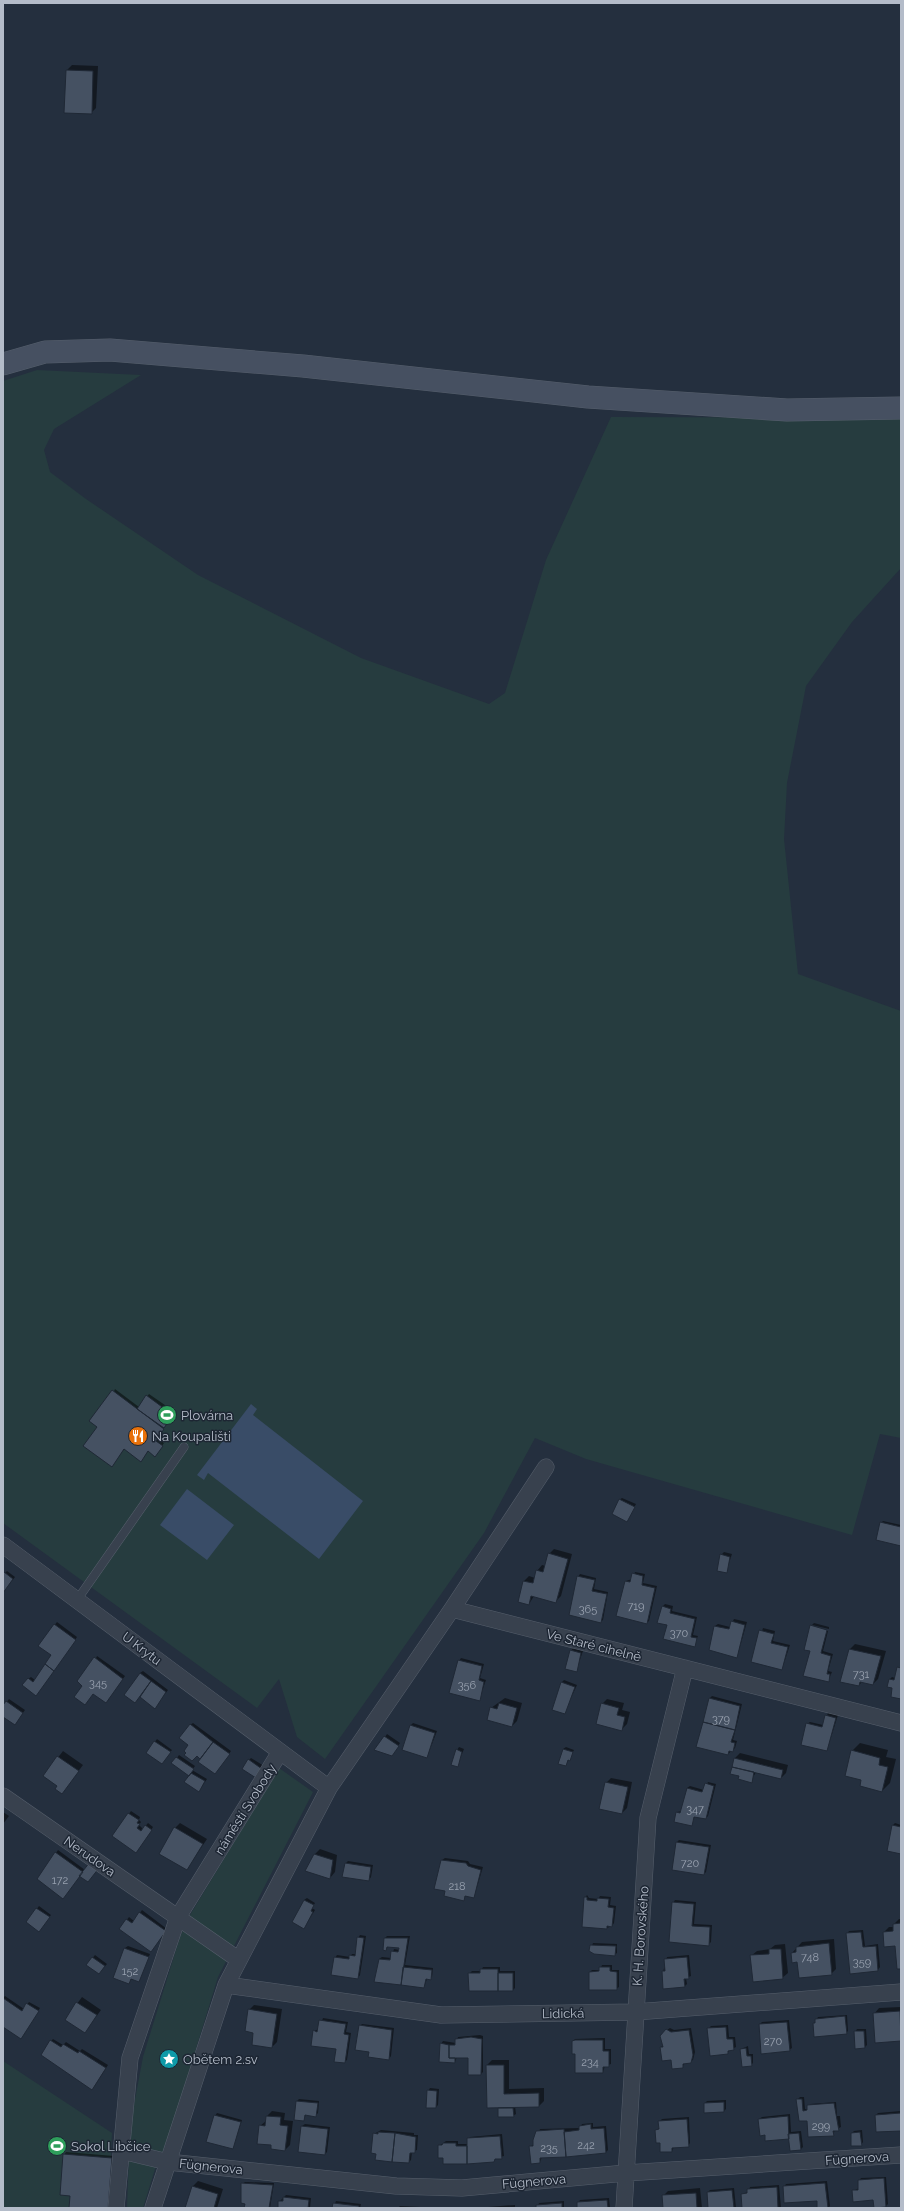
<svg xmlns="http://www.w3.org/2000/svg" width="904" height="2211" font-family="Raleway,sans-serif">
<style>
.green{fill:#263c3f}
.water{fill:#394c67}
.shadow{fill:#0007}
.building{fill:#455162;stroke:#1f2835}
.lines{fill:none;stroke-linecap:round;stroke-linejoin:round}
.lane-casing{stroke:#565f6c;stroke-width:9}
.street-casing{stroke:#565f6c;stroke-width:17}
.secondary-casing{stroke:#565f6c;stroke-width:23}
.lane{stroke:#38414e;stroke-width:8}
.street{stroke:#38414e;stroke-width:16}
.secondary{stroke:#465061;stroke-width:22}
.labels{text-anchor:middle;stroke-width:3;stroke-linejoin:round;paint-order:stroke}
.number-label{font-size:11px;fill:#98a1af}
.poi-label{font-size:13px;fill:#b4bcc9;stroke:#1d2633;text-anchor:start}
.street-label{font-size:13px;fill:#b4bcc9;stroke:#1d2633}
</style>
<rect width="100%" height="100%" fill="#242f3e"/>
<path class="green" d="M37,370L141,375L54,429L44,450L50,472L86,499L198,575L361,658L489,704L505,693L546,560L611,417L901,418V568L852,622L806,686L787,783L784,839L798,974L901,1011V1438L880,1434L852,1535L586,1459L535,1438L484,1533L325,1759L297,1737L279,1679L257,1708L3,1523V381Z
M279,1768L313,1792L218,1977L165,2150L156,2166L143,2208H127L130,2126L143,2057L180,1937L190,1915Z
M3,2061L112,2133L108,2208H3Z"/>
<path class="water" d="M251,1404L257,1409L253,1415L363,1501L319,1559L208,1473L204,1480L197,1475Z
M187,1489L234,1525L207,1560L160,1525Z"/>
<path class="shadow" d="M72,65L98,66L96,108L91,113L67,70Z
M115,1389L139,1407L149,1394L175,1412L157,1438L164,1443L157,1453L149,1450L143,1458L125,1448L114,1463L99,1426Z
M622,1498L636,1504L627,1521L619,1500Z
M883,1521L901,1525V1545L881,1523Z
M554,1549L572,1554L561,1596L556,1601L534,1596L529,1604L524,1581L529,1576L535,1578L537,1571L542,1565L546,1566L549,1554Z
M724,1552L732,1554L726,1572L721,1555Z
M7,1571L15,1577L3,1592V1575Z
M635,1572L645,1574L643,1583L657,1586L649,1621L646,1623L618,1616L626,1581L632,1579Z
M580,1574L596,1578L594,1589L608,1592L603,1620L600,1622L578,1577Z
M665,1604L673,1606L672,1611L697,1617L693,1635L698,1636L694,1645L668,1624L662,1607Z
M734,1619L747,1622L737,1657L715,1626L718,1624L730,1627Z
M57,1622L77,1637L36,1695L28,1679L31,1677L35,1680L53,1655L39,1645Z
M814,1623L829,1627V1629L812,1625Z
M811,1627L828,1631L823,1651L833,1654L828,1671L832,1672L828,1681Z
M763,1628L775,1631L773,1641L790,1645L782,1669L752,1661Z
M855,1644L886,1651L878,1679L873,1684L862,1682L859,1685L841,1681L850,1649Z
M573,1648L583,1651L576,1671L571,1651Z
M97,1656L125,1676L108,1699L84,1685Z
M461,1658L484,1664L480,1678L486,1680L479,1700L459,1661Z
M901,1669V1698L893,1688L888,1686L890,1679L892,1677L895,1678Z
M143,1671L168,1690L155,1707L140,1696L135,1702L140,1673Z
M564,1680L577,1685L564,1713L562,1682Z
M712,1696L742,1704L733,1740L737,1741L735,1748L728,1754L710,1698Z
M505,1698L522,1703L517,1721L512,1726L491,1708Z
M9,1699L25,1710L15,1724L3,1716V1707Z
M607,1699L624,1703L622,1710L630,1712L627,1724L621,1730L602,1704Z
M828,1713L838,1715L827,1750L807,1724L810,1722L823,1725Z
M193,1723L231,1751L217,1771L197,1755L190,1745V1725Z
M413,1723L437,1731L427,1757L411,1725Z
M387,1734L400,1743L394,1752L385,1737Z
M157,1739L172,1750L164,1760L147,1752Z
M860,1743L888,1750L886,1757L896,1759L890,1783L882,1791L863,1779L852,1751Z
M459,1747L464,1749L457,1766V1750Z
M566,1747L574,1750L566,1765L563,1749Z
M63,1751L83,1765L62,1793L59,1785L44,1776Z
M740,1753L788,1765L786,1773L781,1778L756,1772L751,1781L735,1758Z
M179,1755L195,1766L192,1770L207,1779L199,1791L177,1758Z
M251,1758L264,1766L259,1774L249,1760Z
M611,1778L632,1782L627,1808L622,1813L606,1783Z
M708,1782L716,1784L708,1816L706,1818L695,1816L691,1825L677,1812L682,1811L687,1788L690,1786L704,1790Z
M131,1811L140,1817L139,1820L141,1822L139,1825L143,1829L148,1823L153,1827L138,1850L113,1836Z
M3,1812L9,1816L3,1824Z
M180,1823L207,1839L187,1869L175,1828Z
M895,1823L901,1825V1853L892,1826Z
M679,1840L711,1845L706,1872L704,1874L677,1842Z
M320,1849L337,1855L335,1872L330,1878L307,1871L315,1854Z
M58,1850L85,1870L80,1875L38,1879Z
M445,1858L468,1861L470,1864L483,1867L474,1897L466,1895L463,1900L446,1890L442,1860Z
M348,1861L373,1865L371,1877L369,1880L344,1876L346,1863Z
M587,1895L589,1898L598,1899L600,1896L611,1897L610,1905L616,1906L614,1923L612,1926L607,1928L585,1898Z
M307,1898L315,1903L312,1908L315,1910L304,1928V1900Z
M675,1900L696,1902L694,1924L712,1925L711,1942L708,1945L670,1941L673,1903Z
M39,1906L51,1915L41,1928L27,1922Z
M142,1910L167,1929L153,1948L120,1929L129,1917L134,1921Z
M899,1919H901V1968L896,1945L884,1932L889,1927H894V1924Z
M863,1930L865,1946L878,1944L880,1967L878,1970L847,1934L849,1931Z
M360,1935L366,1936L360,1975L358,1978L335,1958L337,1955L350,1957L352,1954H356L358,1938Z
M387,1936H410L405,1965L433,1968L432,1977L427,1979L424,1987L379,1959L382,1957L391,1958L394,1949L400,1950V1948L388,1946L386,1950L385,1938Z
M834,1939L836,1969L831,1974L798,1961L792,1953L802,1942Z
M593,1943L617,1944V1953L614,1955L590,1951Z
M785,1944L788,1973L782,1978L751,1956L757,1951L770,1949L775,1945Z
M128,1946L150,1954L139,1981L132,1979L129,1982L125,1948Z
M95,1955L107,1964L99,1973L87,1965Z
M689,1955L691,1976L686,1978L687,1984L685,1986L663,1972L667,1957Z
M602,1965H612V1970H619V1987L616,1989L590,1972L592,1970H600Z
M483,1967H500V1971H515V1988L513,1990L469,1974L472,1971H481Z
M5,1996L24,2009L29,2002L40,2008L23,2035L3,2026V1998Z
M82,1997L101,2010L85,2032L66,2019Z
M254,2005L282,2009L277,2042L272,2047L255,2032L249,2010Z
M901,2007V2040L876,2042L874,2014L879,2008Z
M847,2015L848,2031L846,2033L814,2024L818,2017Z
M323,2018L348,2022L346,2032L351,2033L347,2060L344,2062L337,2048L314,2031L319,2029Z
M789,2020L792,2048L789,2050L760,2024L762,2022Z
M362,2024L394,2028L391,2056L389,2059L370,2051L360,2026Z
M728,2025L729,2037H735L736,2047L730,2050L727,2053L708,2029L711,2026Z
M670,2028L674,2030L691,2028L695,2052L693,2060L685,2063L682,2067L661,2047L664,2045V2032Z
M857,2029H866L867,2045L865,2047L856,2048L855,2032Z
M480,2035L483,2036V2072L481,2074L469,2057H457L455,2062L440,2061L441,2044L443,2041L456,2043L458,2037Z
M605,2038V2049H611V2064L605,2066L603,2072L576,2053L573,2041L575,2039Z
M53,2039L63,2045L66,2042L80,2051L82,2049L108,2065L94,2087L51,2041Z
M748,2046L749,2054H753V2063L751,2065L741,2049Z
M492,2060H509V2089L544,2088V2101L539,2106H515L516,2114L513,2116L499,2109L501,2107L487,2065Z
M430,2088L439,2089L438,2105L436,2107L428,2091Z
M800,2097H804L805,2109H808L810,2104L836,2102L837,2116H840L841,2127L835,2130L833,2135L808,2119L800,2120L797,2100Z
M299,2099L319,2101L318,2113L316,2115L306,2114L304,2120L297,2101Z
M726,2100V2109L724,2111L705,2103L707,2101Z
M272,2111L285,2113L284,2120L293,2121L290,2145L285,2150L273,2144L260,2126L266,2121L267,2116Z
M901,2111V2130L876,2115L878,2113Z
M217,2113L242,2120L233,2148L215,2116Z
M790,2114L791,2132L801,2131L803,2147L801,2149L790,2138L766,2134L759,2119L762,2117Z
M689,2117L690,2143L688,2146L674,2147L672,2151L661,2142L656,2130L660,2128L659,2122L662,2119Z
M593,2123V2127L606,2126L608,2150L606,2152L542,2157L540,2162L530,2147L534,2144L540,2129L580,2128L582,2124Z
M305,2124L330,2127L327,2152L325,2154L302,2126Z
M381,2130L414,2133V2135H418L417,2150L412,2152L411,2160L409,2162L377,2153L374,2134Z
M862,2130L863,2142L861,2145L852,2133L854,2131Z
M502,2134L504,2156L496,2158L494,2161L444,2157L439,2146L446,2141H458V2144H468V2139L470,2137Z
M66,2152L114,2156L110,2208H70L71,2195L64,2155Z
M886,2177L888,2204L886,2206L853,2191L859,2188V2181L861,2178Z
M198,2181L223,2189L217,2208H186L193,2186Z
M827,2181L830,2206L828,2208H818V2200L784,2187L786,2184Z
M245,2182L274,2183L270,2208H245L242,2184Z
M779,2185L781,2208H743L742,2194L748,2192L750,2187Z
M700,2188L702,2208H664L663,2196L668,2191Z
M734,2188L736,2208H709L708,2192L710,2190Z
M286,2195L311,2198L310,2208H279V2202Z
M609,2198L610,2208H578V2203L580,2200Z
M336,2201L361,2204L360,2208H333Z
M564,2201V2208H537L539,2203Z
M515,2205V2208H487L488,2207Z
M400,2206L441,2208H398Z"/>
<path class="building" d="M66,70L93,71L92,114L64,113Z
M112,1390L164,1429L156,1441L163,1446L155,1457L148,1451L141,1462L124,1449L112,1467L83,1446L97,1427L89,1421Z
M146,1395L173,1415L164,1428L137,1409Z
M619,1499L635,1507L627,1522L612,1514Z
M880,1522L901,1527V1546L876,1540Z
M548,1553L568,1559L556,1603L531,1596L529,1605L518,1602L523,1581L533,1583L536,1570L543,1572Z
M720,1554L730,1557L727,1573L717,1571Z
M4,1572L13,1579L3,1593V1574Z
M632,1573L643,1576L642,1585L655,1588L647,1624L616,1616L625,1581L630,1582Z
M577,1576L595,1580L592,1591L607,1594L601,1623L569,1615Z
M662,1606L671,1609L670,1613L695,1619L691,1637L697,1638L695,1647L663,1639L667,1625L657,1623Z
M731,1621L745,1625L737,1658L709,1650L714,1626L729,1629Z
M54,1624L76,1640L54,1671L45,1664L51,1655L38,1646Z
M810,1625L827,1630L821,1653L831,1656L827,1674H830L829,1682L803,1676L810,1651L804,1650Z
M759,1630L774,1634L771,1643L788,1647L782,1670L751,1662Z
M849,1649L881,1656L873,1685L860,1682L859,1686L840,1682Z
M570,1650L581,1653L577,1672L565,1669Z
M94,1657L123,1679L106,1703L93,1694L85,1705L74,1697L82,1686L77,1681Z
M458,1660L482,1666L479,1680L484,1682L480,1701L449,1693Z
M45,1664L54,1671L36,1696L22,1685L28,1678L33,1682Z
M897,1667L901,1668V1699L891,1697L892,1688L887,1687L889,1679L894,1680Z
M140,1673L151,1681L135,1703L124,1695Z
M151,1681L166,1692L155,1709L140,1697Z
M561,1682L575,1687L565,1714L552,1710Z
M709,1698L740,1706L735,1730L703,1722Z
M6,1701L23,1713L15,1725L3,1717V1705Z
M499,1703L517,1708L512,1727L487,1720L490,1707L497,1709Z
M601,1703L619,1708L617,1715L625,1717L622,1731L596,1724Z
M825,1715L836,1718L827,1751L801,1745L806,1723L822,1727Z
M703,1722L735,1730L731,1742L735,1743L733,1752L729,1751L728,1755L696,1747Z
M190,1724L213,1742L200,1759L197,1756L192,1761L184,1755L186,1753L184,1751L188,1745L179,1738Z
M410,1725L435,1733L427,1758L402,1750Z
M384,1736L399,1746L392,1756L374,1750Z
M154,1741L171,1752L162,1764L146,1753Z
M213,1742L230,1754L215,1774L198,1762Z
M456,1749L462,1752L458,1767L451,1765Z
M563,1749L573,1752L570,1761L568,1760L566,1766L558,1764Z
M851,1750L880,1758L879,1765L888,1767L882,1792L860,1786L861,1780L845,1776Z
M57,1756L79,1771L62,1794L55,1789L57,1786L43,1776Z
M176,1757L194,1769L189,1776L171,1763Z
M734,1758L783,1770L781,1779L732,1767Z
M248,1759L262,1769L256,1778L242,1769Z
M732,1767L754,1772L752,1783L738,1779L739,1776L730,1774Z
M191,1773L205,1781L199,1792L184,1782Z
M605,1782L628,1787L622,1814L599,1809Z
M705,1783L714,1786L706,1819L694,1817L692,1826L674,1822L676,1812L680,1813L687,1788L702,1792Z
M128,1813L139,1820L137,1823L140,1824L137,1828L141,1831L145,1825L152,1830L136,1853L112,1836Z
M892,1825L901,1827V1854L887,1851Z
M174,1827L203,1844L187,1870L159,1854Z
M676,1842L709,1847L704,1875L672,1870Z
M55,1852L83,1872L63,1899L37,1879Z
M314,1854L333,1860L330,1879L305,1871Z
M441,1860L466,1863L468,1866L481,1870L474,1898L465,1896L464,1901L444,1896L445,1891L434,1889Z
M90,1862L99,1868L88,1882L79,1876Z
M345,1863L371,1867L369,1881L342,1877Z
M584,1897H587V1900L597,1901V1898L609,1899L608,1907L614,1908L612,1927L607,1926V1929L582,1927Z
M304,1900L314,1905L311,1911L313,1912L304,1929L292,1922Z
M672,1902L694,1904L692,1926L710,1927L709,1946L669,1942Z
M36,1908L50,1917L39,1932L26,1922Z
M139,1912L166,1931L151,1952L119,1929L126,1919L132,1923Z
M901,1923V1969H897L895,1946L884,1947L883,1932L893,1931V1924Z
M861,1932L863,1947L876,1946L878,1971L850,1974L846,1933Z
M357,1937L364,1938L358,1979L331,1975L334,1957L349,1959V1955L355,1956Z
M384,1938H408L401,1985L374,1982L379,1959L390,1960L391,1951L398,1952L399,1948L387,1947L386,1951L383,1950Z
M829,1943L832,1975L799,1978L797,1962L792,1963L791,1953L796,1952V1947Z
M590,1945L616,1946L615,1956L594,1954L589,1951Z
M124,1948L149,1957L139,1982L131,1979L129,1984L113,1978Z
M769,1949H781L783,1979L753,1982L750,1955L769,1954Z
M92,1957L105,1966L99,1974L86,1965Z
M687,1957L689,1979H684L685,1987L663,1989L662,1971H665L664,1959Z
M403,1967L432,1970L431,1980L426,1979L424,1988L401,1985Z
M599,1967H610V1971L617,1972V1990H589V1972L599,1971Z
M480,1969H498V1991H469L468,1973H480Z
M498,1973H513V1991H498Z
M3,1998L22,2011L26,2003L39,2011L21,2039L3,2027Z
M76,2002L97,2015L85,2033L65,2020Z
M248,2009L277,2014L272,2048L252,2045L253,2033L245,2031Z
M900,2011L901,2041L875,2043L873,2013Z
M845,2016L847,2034L814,2037L813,2023H815V2019Z
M319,2020L346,2024L344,2034L349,2035L345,2063L334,2062L336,2049L311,2046L313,2030L317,2032Z
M787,2022L790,2051L761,2054L759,2024Z
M359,2025L392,2030L389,2060L368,2057L369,2052L355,2050Z
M726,2027L727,2039H733L734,2050L728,2051V2054L710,2056L707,2028Z
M666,2029L671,2032L689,2030L693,2055L691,2063L683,2064V2068L672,2069L671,2060L662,2061L660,2047H663L660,2036Z
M854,2031H864L865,2048L855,2049Z
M471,2037L482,2039L481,2075H468V2058H449V2045H455V2039Z
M50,2040L61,2047L63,2044L78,2053L79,2051L106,2068L92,2090L41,2055Z
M575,2040H603V2051H609V2067H603V2073H575V2054H572V2041Z
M440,2043L449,2045V2058H455V2063L439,2062Z
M746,2048L747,2056H751L752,2066L742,2067L740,2049Z
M486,2065H504V2094L539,2093V2107L487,2108Z
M427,2090L437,2091L436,2108H426Z
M796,2099H802L803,2111L807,2110V2105L834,2103L839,2131H833L834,2136L808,2137L807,2121H799Z
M296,2101L318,2103L316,2117L305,2115L304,2121L294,2120Z
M724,2102V2112L704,2113V2103Z
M498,2108H513L514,2117H498Z
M901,2113V2131L876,2132L875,2115Z
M214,2115L241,2122L233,2149L206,2142Z
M266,2116L281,2117L280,2125L288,2126L285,2151L271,2149V2145L257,2144L259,2125L265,2126Z
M788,2116L789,2139L765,2141V2135L760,2136L758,2119Z
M687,2119L689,2147L672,2148V2152H660V2143H656L655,2130L659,2129L658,2121Z
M591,2124V2129L604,2128L606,2153L566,2157L564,2132L579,2130V2126Z
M301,2126L328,2129L325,2155L298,2152Z
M564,2129L566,2157L540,2158V2163L531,2164L529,2146H533V2140L536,2131Z
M378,2132L395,2133L392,2162L375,2160L376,2154L371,2153L373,2133L378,2134Z
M860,2132L862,2146H851V2133Z
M395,2133L416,2137L415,2153H410L409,2163L392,2162Z
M799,2133L801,2150L790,2151L788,2134Z
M500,2136L502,2159H495L494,2162L467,2164V2138Z
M443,2143H456V2146H467V2164H443V2158H438V2145H442Z
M63,2154L112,2158L108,2208H69L70,2196L60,2195Z
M884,2178L886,2207L874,2208L873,2200L853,2202L852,2190H858V2180Z
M241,2183L273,2185L269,2208H244L245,2204L241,2203Z
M825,2183L828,2208H817V2201L784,2203L783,2186Z
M192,2186L218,2194L214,2208H185Z
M777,2187L778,2208H742L741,2194L747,2193V2189Z
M732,2190L734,2208H708L707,2192Z
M696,2193L697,2208H663L662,2195Z
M283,2197L309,2200L308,2208H278V2201H283Z
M607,2200L608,2208H577V2202Z
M333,2203L359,2206V2208H332Z
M562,2203V2208H536V2205Z"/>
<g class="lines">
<defs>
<path id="lane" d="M77,1600L184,1447"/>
<path id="street" d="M3,1545L329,1788
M452,1609L901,1723
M3,1796L239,1960
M226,1985L441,2015L635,2012L901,1992
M122,2151L168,2162L396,2186L462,2188L626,2173L901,2155
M116,2208L130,2058L178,1917L280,1752
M153,2208L226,1985L329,1788L452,1609L546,1467
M624,2208L648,1818L685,1668"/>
<path id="secondary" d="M3,364L45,352L110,350L303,366L588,397L787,410L901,408"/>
</defs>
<use href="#lane" class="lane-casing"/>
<use href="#street" class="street-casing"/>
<use href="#secondary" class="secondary-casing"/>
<use href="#lane" class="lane"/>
<use href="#street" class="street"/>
<use href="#secondary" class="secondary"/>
</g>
<defs>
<symbol id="stadium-disc" viewBox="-11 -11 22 22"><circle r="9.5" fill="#2e9e5b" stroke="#1d2633"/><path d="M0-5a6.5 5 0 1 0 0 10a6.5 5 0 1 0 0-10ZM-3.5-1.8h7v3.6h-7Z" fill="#fff"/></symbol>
<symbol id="restaurant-disc" viewBox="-11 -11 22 22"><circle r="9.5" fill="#e8710a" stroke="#1d2633"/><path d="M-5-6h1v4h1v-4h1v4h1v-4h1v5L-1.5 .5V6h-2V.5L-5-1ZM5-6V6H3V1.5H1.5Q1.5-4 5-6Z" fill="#fff"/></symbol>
<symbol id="sight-disc" viewBox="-11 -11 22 22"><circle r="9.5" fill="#0f9aa8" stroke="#1d2633"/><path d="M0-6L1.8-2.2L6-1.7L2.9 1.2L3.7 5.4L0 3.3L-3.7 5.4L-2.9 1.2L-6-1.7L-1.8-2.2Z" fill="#fff"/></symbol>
</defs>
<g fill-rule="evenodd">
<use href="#stadium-disc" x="156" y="1404" width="22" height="22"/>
<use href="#restaurant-disc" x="127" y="1425" width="22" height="22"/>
<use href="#sight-disc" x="158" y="2048" width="22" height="22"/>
<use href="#stadium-disc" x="46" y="2135" width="22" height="22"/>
</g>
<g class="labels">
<g class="number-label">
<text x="636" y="1610">719</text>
<text x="588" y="1613">365</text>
<text x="679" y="1637">370</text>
<text x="861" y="1678">731</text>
<text x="98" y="1687">345</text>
<text x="467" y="1689">356</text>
<text x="721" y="1723">379</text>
<text x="695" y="1813">347</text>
<text x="690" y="1867">720</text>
<text x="60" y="1884">172</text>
<text x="457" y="1890">218</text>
<text x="810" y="1961">748</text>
<text x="862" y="1966">359</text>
<text x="130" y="1975">152</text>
<text x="773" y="2045">270</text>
<text x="590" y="2066">234</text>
<text x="821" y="2130">299</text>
<text x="586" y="2149">242</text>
<text x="549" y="2152">235</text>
</g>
<g class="poi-label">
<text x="181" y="1420">Plovárna</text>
<text x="152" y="1441">Na Koupališti</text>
<text x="183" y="2064">Obětem 2.sv</text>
<text x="71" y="2151">Sokol Libčice</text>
</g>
<g class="street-label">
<text transform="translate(594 1645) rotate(14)" y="5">Ve Staré cihelně</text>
<text transform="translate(142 1648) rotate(37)" y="5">U Krytu</text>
<text transform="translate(245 1809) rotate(-58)" y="5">náměstí Svobody</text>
<text transform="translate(90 1856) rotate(35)" y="5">Nerudova</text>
<text transform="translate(640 1936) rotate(-86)" y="5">K. H. Borovského</text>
<text transform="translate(563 2013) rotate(-1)" y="5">Lidická</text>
<text transform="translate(857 2158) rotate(-4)" y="5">Fügnerova</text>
<text transform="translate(211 2166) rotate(6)" y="5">Fügnerova</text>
<text transform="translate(534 2181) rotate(-5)" y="5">Fügnerova</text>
</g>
</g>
<rect width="904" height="2211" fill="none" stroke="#b4bcc9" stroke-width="8"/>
</svg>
